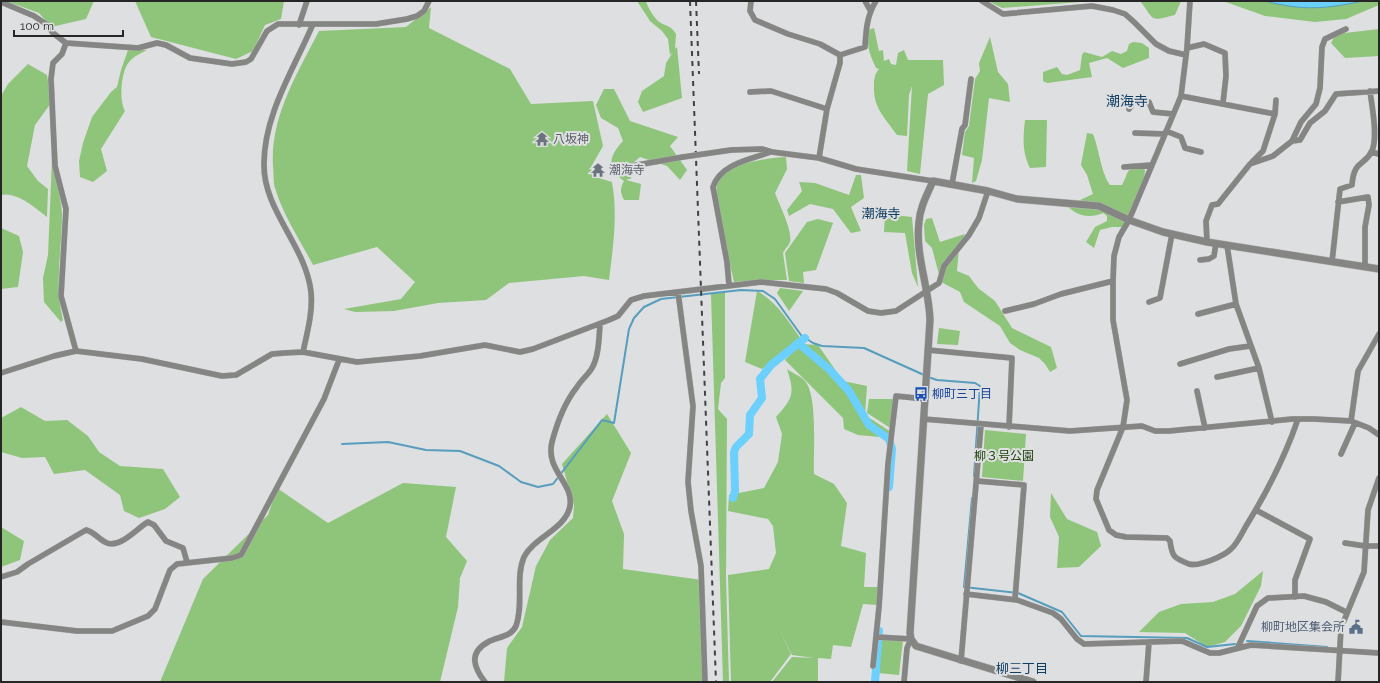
<svg xmlns="http://www.w3.org/2000/svg" width="1380" height="683" font-family="Raleway,'Noto Sans JP',sans-serif">
<style>
.green{fill:#8fc47b}
.water{fill:#6bd0fe;stroke:#569dbe}
.lines{fill:none;stroke-linecap:round;stroke-linejoin:round}
.stream{stroke:#569dbe;stroke-width:2}
.canal{stroke:#6bd0fe;stroke-width:8}
.minor-casing{stroke:#b9babb;stroke-width:6}
.tertiary-casing{stroke:#b9babb;stroke-width:8}
.minor{stroke:#858584;stroke-width:5.5}
.tertiary{stroke:#858584;stroke-width:7}
.rail{stroke:#404142;stroke-width:2;stroke-dasharray:5 5;stroke-linecap:butt}
.minor-bridge-casing{stroke:#b9babb;stroke-width:6;stroke-linecap:butt}
.minor-bridge{stroke:#858584;stroke-width:5.5}
.labels{text-anchor:middle;stroke-width:4;stroke-linejoin:round;paint-order:stroke}
.worship-label{font-size:12px;fill:#5b616d;stroke:#dedfe0;text-anchor:start}
.transit-label{font-size:12px;fill:#164399;stroke:#dedfe0;text-anchor:start}
.park-label{font-size:12px;fill:#1e400d;stroke:#dedfe0}
.service-label{font-size:12px;fill:#4e5e75;stroke:#dedfe0;text-anchor:end}
.neighbourhood-label{font-size:13px;fill:#103e63;stroke:#dedfe0}
.quarter-label{font-size:14px;fill:#103e63;stroke:#dedfe0}
</style>
<rect width="100%" height="100%" fill="#dedfe0"/>
<path class="green" d="M6,1H94L86,19L51,27L39,13Z
M135,1H284L281,19L265,25L253,51L236,59L151,37Z
M637,1H646C648,8 653,16 658,21C665,27 670,24 676,34L675,49L677,47L682,98L643,112L638,102L642,91L664,76L666,63L673,52L670,55L668,39L662,31L650,21Z
M988,1H1093L1002,8Z
M1140,1H1181L1175,15C1148,22 1155,20 1140,1Z
M1223,1H1379V5L1346,19L1315,22L1265,16Z
M431,7L429,28L510,69L531,104L593,101L603,146L591,167L592,176L612,182C618,215 613,247 609,280L584,276L509,283L486,300L438,303L394,311L355,312L344,309L401,299L415,282L377,247L313,265C300,240 283,215 275,188C273,182 274,174 273,167C270,117 297,74 319,31L406,27Z
M874,28L879,51L883,50L884,61L889,59L891,64L896,65L898,53L904,50L908,60H943L944,85L928,94L920,174L907,171L912,86L909,95L907,136L897,135C886,119 873,108 874,87C874,80 874,75 879,69L876,68C869,53 867,47 868,30Z
M1379,29V56L1345,58L1331,43L1336,34Z
M990,37L998,72L1008,84L1010,102L989,98L982,160L976,181L972,183L974,158L962,155L965,132L969,126L975,79L980,71L979,63Z
M1133,42L1142,43L1149,48V58L1123,68L1107,58L1089,63L1092,77L1047,83L1043,81V72L1057,67L1062,74L1067,75L1080,70L1082,55L1084,52L1102,57L1112,51L1121,54L1127,51L1129,44Z
M128,50H147C139,54 132,57 127,65C121,75 119,101 125,111L101,149L107,171L93,182L80,177L79,161L83,143L92,117L111,92L117,87L121,70Z
M28,64L47,75L51,103L35,125L27,166L38,181L48,189L47,217C36,208 16,191 1,195V96L8,84Z
M604,89H614L630,121L678,137L670,146L687,170L680,180L667,166L640,157L627,168V176L632,178L626,180L641,184L639,200H624C620,192 620,188 624,181C606,168 609,156 623,141L618,128L601,118L596,105Z
M1025,120H1047L1046,167L1030,168C1022,152 1023,137 1025,120Z
M1087,133L1093,134C1099,149 1101,173 1110,185H1122C1130,171 1123,170 1142,167L1145,170L1144,180L1123,227H1112L1100,230L1094,248L1086,242L1095,227L1107,221V216L1103,213C1089,219 1075,216 1065,203L1078,201L1093,194L1087,175L1081,165Z
M786,157L787,169L775,193C779,204 793,231 790,242C789,245 785,249 783,253L787,280H765L734,282C730,263 713,200 717,185C723,163 767,158 786,157Z
M52,159C54,175 62,200 62,214C62,250 54,284 63,320L61,322L44,302L43,278L48,255Z
M856,175H861L864,198L851,207L861,231L851,233L833,209L810,204L789,216L787,210L802,191L799,182L815,183L849,195Z
M885,214L912,217L918,287L912,273L905,233L884,232Z
M932,218L940,242L965,234L959,247L957,271L969,276L978,288L995,301L1012,328L1051,347L1057,368L1050,372L1045,364L1039,358L1020,350L1010,343L1000,326L964,302L960,292L941,282L932,248L925,241L924,225L926,219Z
M818,219L833,223L816,270L803,272L804,283L789,281L785,253L807,222Z
M1,228L19,236L23,252L18,287L1,289Z
M780,288L803,291L789,311L777,293Z
M757,291C777,302 788,321 801,339L762,369L745,362Z
M725,292V378L721,383L718,409L727,419L726,578L729,682H723L711,294Z
M939,328L960,331L958,345L937,344Z
M801,344L818,345L843,381L867,386L865,415L891,432V438L858,435L844,429L843,418L785,360Z
M787,369C792,373 801,376 805,381C818,396 813,453 814,474L834,484L847,503L841,546L866,553L864,587H878V605L863,604L851,647L833,645L831,659L818,658V682H772L792,657L814,658L792,655L779,629L791,654L770,682H731L728,575L769,569L776,553L773,526L768,519L728,511L729,495L764,488L778,462L782,434L776,417C793,398 795,394 787,369Z
M869,399H895L892,429L867,413Z
M21,407L45,421L67,420L88,436L99,452L120,466L163,469L180,497L165,509L139,518L124,511L120,495L85,470L54,474L45,457L22,458L1,452V418Z
M607,414L631,453L612,501L624,534L623,569L702,580L704,682H504L507,648L522,627L536,566L550,540L573,518L574,505L562,464Z
M985,430L1026,434L1023,481L982,477Z
M403,483L456,487L446,537L467,561L460,578L458,607L440,682H160L203,579L268,515L277,488L328,523Z
M1051,493L1067,519L1097,532L1101,546L1079,567L1057,568L1059,537L1050,517Z
M1,527L24,541L20,560L1,567Z
M1263,571L1261,586L1241,626L1225,642L1207,647L1185,633L1139,632L1159,612L1181,604L1213,602L1235,594Z
M881,639L903,640L899,675L878,673Z"/>
<path class="water" d="M1265,1H1363C1325,9 1303,11 1265,1Z"/>
<g class="lines">
<path class="stream" d="M928,377L937,380L975,383L980,386L974,476
M342,444L388,442L426,450L460,451L499,466L521,482L538,487L553,484L602,420L614,423L629,329L634,318L644,307L661,299L741,290L763,291L775,299L801,335L813,343L822,346L864,348L924,375
M972,498L964,587L1018,593L1062,612L1081,636L1187,638L1207,647L1235,644
M1247,641L1327,647"/>
<path class="canal" d="M798,343L829,369L849,391L869,425L889,439L892,449L889,487
M733,498L735,491L734,452L736,447L749,434L750,415L762,398L760,379L771,365L805,338
M875,682L879,631"/>
<defs>
<path id="minor" d="M751,1L750,11L755,20L788,34L820,44L840,55V63L827,109L819,158
M865,1L870,10
M982,1L1003,14L1092,6L1113,10L1125,14L1134,22L1156,44L1169,51L1186,55
M1190,1L1187,48L1181,96L1129,220L1119,237L1114,256L1113,281V320L1127,400L1123,427L1097,490L1096,499L1109,530L1116,535L1126,537L1167,538L1170,541C1172,557 1174,558 1189,564C1199,567 1224,556 1231,549C1237,544 1242,533 1246,526C1267,492 1285,457 1298,419
M1,2L34,16L46,24L53,33L66,43L138,48L157,43L166,45L190,58L232,64L246,62L251,59L267,31L278,24H376L407,19L417,16L424,11L429,1
M299,25L307,1
M66,43L62,54L53,63L51,79L55,166L66,209L61,296L76,351
M1187,48L1204,44L1225,53L1226,76L1223,103
M840,55L865,47C866,30 867,15 876,1
M750,92L771,91L827,109
M1181,96L1275,114L1263,151L1252,162
M1129,109L1135,101L1149,102L1153,112L1173,114
M1275,114L1276,100
M1166,131L1181,137L1185,148L1201,152
M1135,133L1165,134
M1292,141L1300,140L1310,123L1325,111L1336,94L1379,91
M731,150L762,149L772,152L819,158L856,169L933,181
M1371,152L1379,154
M1124,167L1152,165
M620,168L683,157
M952,184L962,129L965,125L971,79
M1338,202L1368,197L1369,205L1365,227V267
M1207,242L1206,221L1212,205L1218,204L1250,164L1273,156L1292,141L1301,122L1316,104L1320,88L1322,47L1325,39L1346,29
M1227,245L1236,304L1259,368L1272,422
M1200,260L1209,259L1214,256L1216,243
M1332,262L1340,189L1352,185C1354,159 1364,167 1372,151C1378,136 1372,107 1370,91
M729,285L727,262L713,187C720,164 751,159 771,152
M678,292L693,406L688,482L691,511L701,566L705,682
M1149,302L1160,298L1172,234
M1005,311L1034,304L1061,294L1113,281
M1198,314L1236,304
M928,350L1012,358L1009,427
M303,352C307,333 313,312 311,292C306,246 263,210 264,164C264,114 294,69 313,24
M1180,364L1229,349L1250,346
M1,373L54,356L76,351L142,359L222,376L236,375L272,354L284,353L303,352L357,362L420,356L485,345L520,352L533,349L609,320L618,316L631,300L644,296L761,282L826,289L837,293L868,311L881,313L896,311L939,283L944,266L969,235L979,218L988,191
M1217,377L1259,368
M1197,391L1205,428
M923,419L1070,431L1142,426L1155,431H1169L1292,419H1314L1351,421L1369,428L1379,435
M1351,421L1358,371L1379,334
M1341,454L1355,423
M977,481L1024,485L1015,599
M1256,510L1310,539L1295,580V597
M1345,543L1365,546H1379
M1,577L17,572L28,564L86,530C95,532 99,540 107,543C121,548 137,528 148,522L154,525L166,541L183,548L187,562
M966,594L1017,600L1053,613L1061,619L1077,639L1084,644L1182,641L1210,653H1219L1251,645L1379,653
M1,622L77,631H112L148,616L155,609L170,570L177,564L232,558L241,555L324,399L339,360
M876,637L911,639L907,648L904,682
M1238,647L1257,606L1268,598L1304,596L1326,602L1346,612
M961,661L981,425
M873,666L879,607L888,464L896,396L925,399
M485,682C474,668 468,653 488,642C497,637 511,637 516,626C524,604 515,578 524,557C534,537 566,529 570,506C574,483 545,470 552,442C557,423 565,402 577,387C581,380 588,375 592,368C599,356 599,337 600,324
M1146,682L1149,642
M1338,682L1341,628L1364,572L1368,510L1379,478"/>
<path id="tertiary" d="M1033,682L916,646L911,639L910,633L930,320C929,287 915,255 919,222C920,207 927,195 933,181L988,191L1017,199L1099,206L1129,220L1163,232L1207,242L1379,269"/>
</defs>
<use href="#minor" class="minor-casing"/>
<use href="#tertiary" class="tertiary-casing"/>
<use href="#minor" class="minor"/>
<use href="#tertiary" class="tertiary"/>
<path class="rail" d="M690,1L716,682
M696,1L699,74"/>
<defs>
<path id="minor-bridge" d="M683,157L731,150"/>
</defs>
<use href="#minor-bridge" class="minor-bridge-casing"/>
<use href="#minor-bridge" class="minor-bridge"/>
</g>
<defs>
<symbol id="temple-bare" viewBox="-9 -9 18 18"><path d="M0-6L5-2H3V0L6.5 2.5H4V6H1.5V3h-3V6H-4V2.5H-6.5L-3 0V-2H-5Z" fill="#6b7280" stroke="#dedfe0" stroke-width="2.5" paint-order="stroke"/></symbol>
<symbol id="bus-bare" viewBox="-9 -9 18 18"><path d="M-5-6H5V4H4V6H2V4H-2V6H-4V4H-5ZM-3.5-4V0h7V-4ZM-3.5 1.2v1.5H-2V1.2ZM2 1.2v1.5H3.5V1.2Z" fill="#1a4fb4" stroke="#dedfe0" stroke-width="2.5" paint-order="stroke"/></symbol>
<symbol id="civic-bare" viewBox="-9 -9 18 18"><path d="M-.6-6.5H3V-4.5H.6V-3L4-1V1h2V6H-6V1h2V-1L-.6-3ZM-1.2 2.5V6h2.4V2.5Z" fill="#5c6f8a" stroke="#dedfe0" stroke-width="2.5" paint-order="stroke"/></symbol>
</defs>
<g fill-rule="evenodd">
<use href="#temple-bare" x="532" y="129" width="20" height="20"/>
<use href="#temple-bare" x="588" y="160" width="20" height="20"/>
<use href="#bus-bare" x="911" y="384" width="20" height="20"/>
<use href="#civic-bare" x="1346" y="617" width="20" height="20"/>
</g>
<g class="labels">
<g class="worship-label">
<text x="553" y="143">八坂神</text>
<text x="609" y="174">潮海寺</text>
</g>
<g class="transit-label">
<text x="932" y="398">柳町三丁目</text>
</g>
<g class="park-label">
<text x="1004" y="460">柳３号公園</text>
</g>
<g class="service-label">
<text x="1345" y="631">柳町地区集会所</text>
</g>
<g class="neighbourhood-label">
<text x="881" y="218">潮海寺</text>
<text x="1022" y="673">柳三丁目</text>
</g>
<g class="quarter-label">
<text x="1127" y="106">潮海寺</text>
</g>
</g>
<rect width="1380" height="683" fill="none" stroke="#262627" stroke-width="4"/>
<path d="M14 30v6h109v-6" fill="none" stroke="#262627" stroke-width="2"/>
<text x="20" y="30" font-size="12" fill="#262627" stroke="#dedfe0" stroke-width="3" paint-order="stroke">100 m</text>
</svg>
